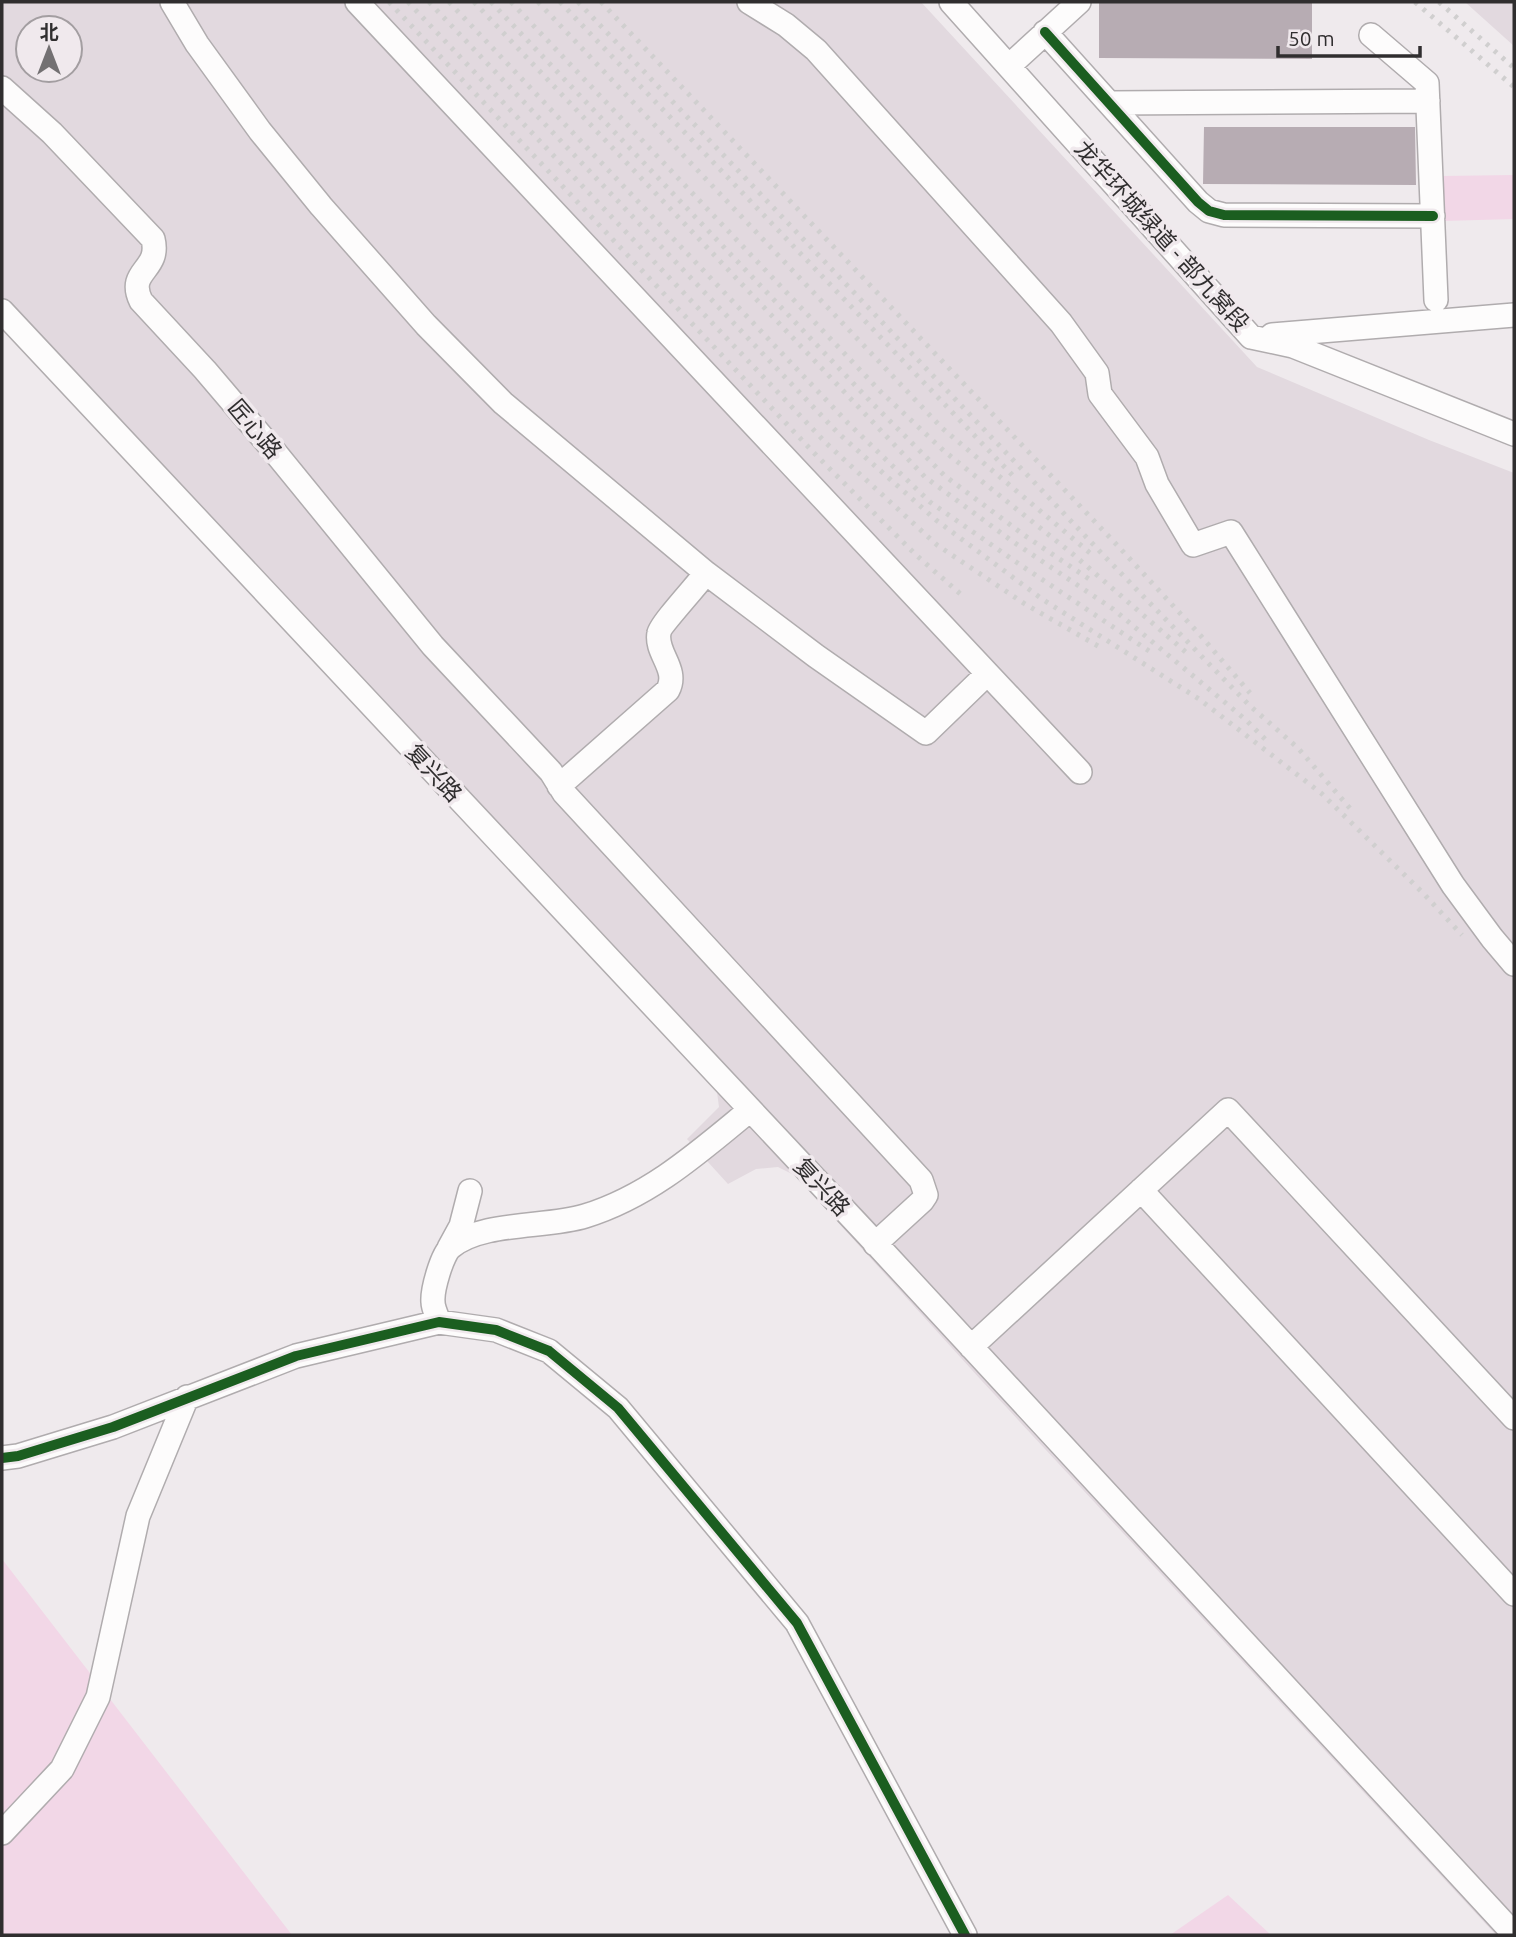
<svg xmlns="http://www.w3.org/2000/svg" width="1516" height="1937" font-family="Ubuntu,'Noto Sans SC',sans-serif">
<style>
.built{fill:#e2d9df;fill-rule:evenodd}
.green{fill:#f2d7e7}
.building{fill:#b7acb3}
.lines{fill:none;stroke-linecap:round;stroke-linejoin:round}
.minor-casing{stroke:#b0acae;stroke-width:26}
.minor{stroke:#fdfcfc;stroke-width:23}
.rail{stroke:#d0cfcf;stroke-width:5;stroke-dasharray:3.5 7;stroke-linecap:butt}
.cycleway-casing{stroke:#f0e9ed;stroke-width:15}
.cycleway{stroke:#1b5e20;stroke-width:10}
.labels{text-anchor:middle;stroke-width:7;stroke-linejoin:round;paint-order:stroke}
.street-label{font-size:23px;fill:#302e2f;stroke:#f0e9ed}
</style>
<rect width="100%" height="100%" fill="#efeaed"/>
<path class="built" d="M2,2H921L1257,367L1429,440L1514,473V1935H1496L981,1380L796,1176L778,1167L756,1169L728,1184L687,1139L719,1107L717,1092L561,919L229,571L2,326ZM28,28H70V70H28Z
M1465,2H1514V46Z"/>
<path class="green" d="M1514,175V219L1443,221L1442,176Z
M2,1559L292,1935H2Z
M1228,1895L1271,1935H1170Z"/>
<path class="building" d="M1099,2H1312V59L1099,58Z
M1204,127H1415L1416,185L1203,184Z"/>
<g class="lines">
<defs>
<path id="minor" d="M172,2L197,44L260,131L321,206L426,325L503,403L706,573L816,656L926,733L987,674
M357,2L1080,772
M749,2L786,25L816,50L1061,323L1097,373L1100,394L1147,457L1157,484L1193,545L1231,532L1453,885L1492,938L1514,964
M951,2L1251,337
M1045,32L1198,202L1209,211L1224,215L1433,216
M1371,35L1427,83L1436,300
M1009,66L1079,2
M2,88L52,133L153,239C161,271 126,270 141,301L205,370L274,451L433,646L551,772L564,793L921,1180L926,1195L922,1201L875,1244
M1109,103L1428,101
M2,311L867,1234L1514,1934
M1272,335L1514,315
M1251,337L1293,346L1514,434
M559,786L668,690C679,669 655,653 659,633C660,625 698,584 706,573
M1141,1190L1514,1594
M449,1248L461,1226L470,1191
M439,1322C437,1316 433,1308 433,1302C432,1290 442,1254 451,1247C482,1221 547,1228 585,1216C650,1196 699,1152 750,1110
M971,1347L1228,1110L1514,1418
M2,1458L18,1456L113,1427L296,1356L439,1322L496,1330L549,1351L618,1408L797,1623L965,1935
M2,1833L62,1769L98,1697L138,1516L187,1397"/>
</defs>
<use href="#minor" class="minor-casing"/>
<use href="#minor" class="minor"/>
<path class="rail" d="M389,2L815,454L916,555L964,597
M408,2L826,443L937,545L1025,604L1098,646
M429,2L838,433L936,520L1042,599L1199,699L1321,793L1423,893L1462,935
M449,2L848,423L930,502L1022,566L1149,651
M474,2L925,477L1012,541L1113,609L1246,720L1270,744
M491,2L871,402L945,476L1024,535L1089,579
M511,2L881,392L944,451L1074,555L1188,654
M538,2L942,428L1090,553
M560,2L1017,480
M578,2L1109,561L1249,705L1298,748L1354,813
M601,2L1117,545L1201,636L1250,693
M1415,2L1514,87
M1439,2L1514,68"/>
<defs>
<path id="cycleway" d="M1045,32L1198,202L1209,211L1224,215L1433,216
M2,1458L18,1456L113,1427L296,1356L439,1322L496,1330L549,1351L618,1408L797,1623L965,1935"/>
</defs>
<use href="#cycleway" class="cycleway-casing"/>
<use href="#cycleway" class="cycleway"/>
</g>
<g class="labels">
<g class="street-label">
<text transform="translate(1162 236) rotate(48)" y="8">龙华环城绿道 - 部九窝段</text>
<text transform="translate(255 429) rotate(50)" y="8">匠心路</text>
<text transform="translate(434 773) rotate(47)" y="8">复兴路</text>
<text transform="translate(822 1187) rotate(47)" y="8">复兴路</text>
</g>
</g>
<rect width="1516" height="1937" fill="none" stroke="#302e2f" stroke-width="7"/>
<g transform="translate(49 49)"><circle r="33" fill="#f0e9ed" stroke="#a39ea1" stroke-width="2"/>
<path d="M0-5L12 26L0 18L-12 26Z" fill="#737072"/>
<text y="-10" font-size="19" font-weight="bold" text-anchor="middle" fill="#302e2f">北</text>
</g>
<path d="M1278 46v10h142v-10" fill="none" stroke="#302e2f" stroke-width="3.5"/>
<text x="1288" y="46" font-size="21" fill="#302e2f" stroke="#f0e9ed" stroke-width="5" paint-order="stroke">50 m</text>
</svg>
